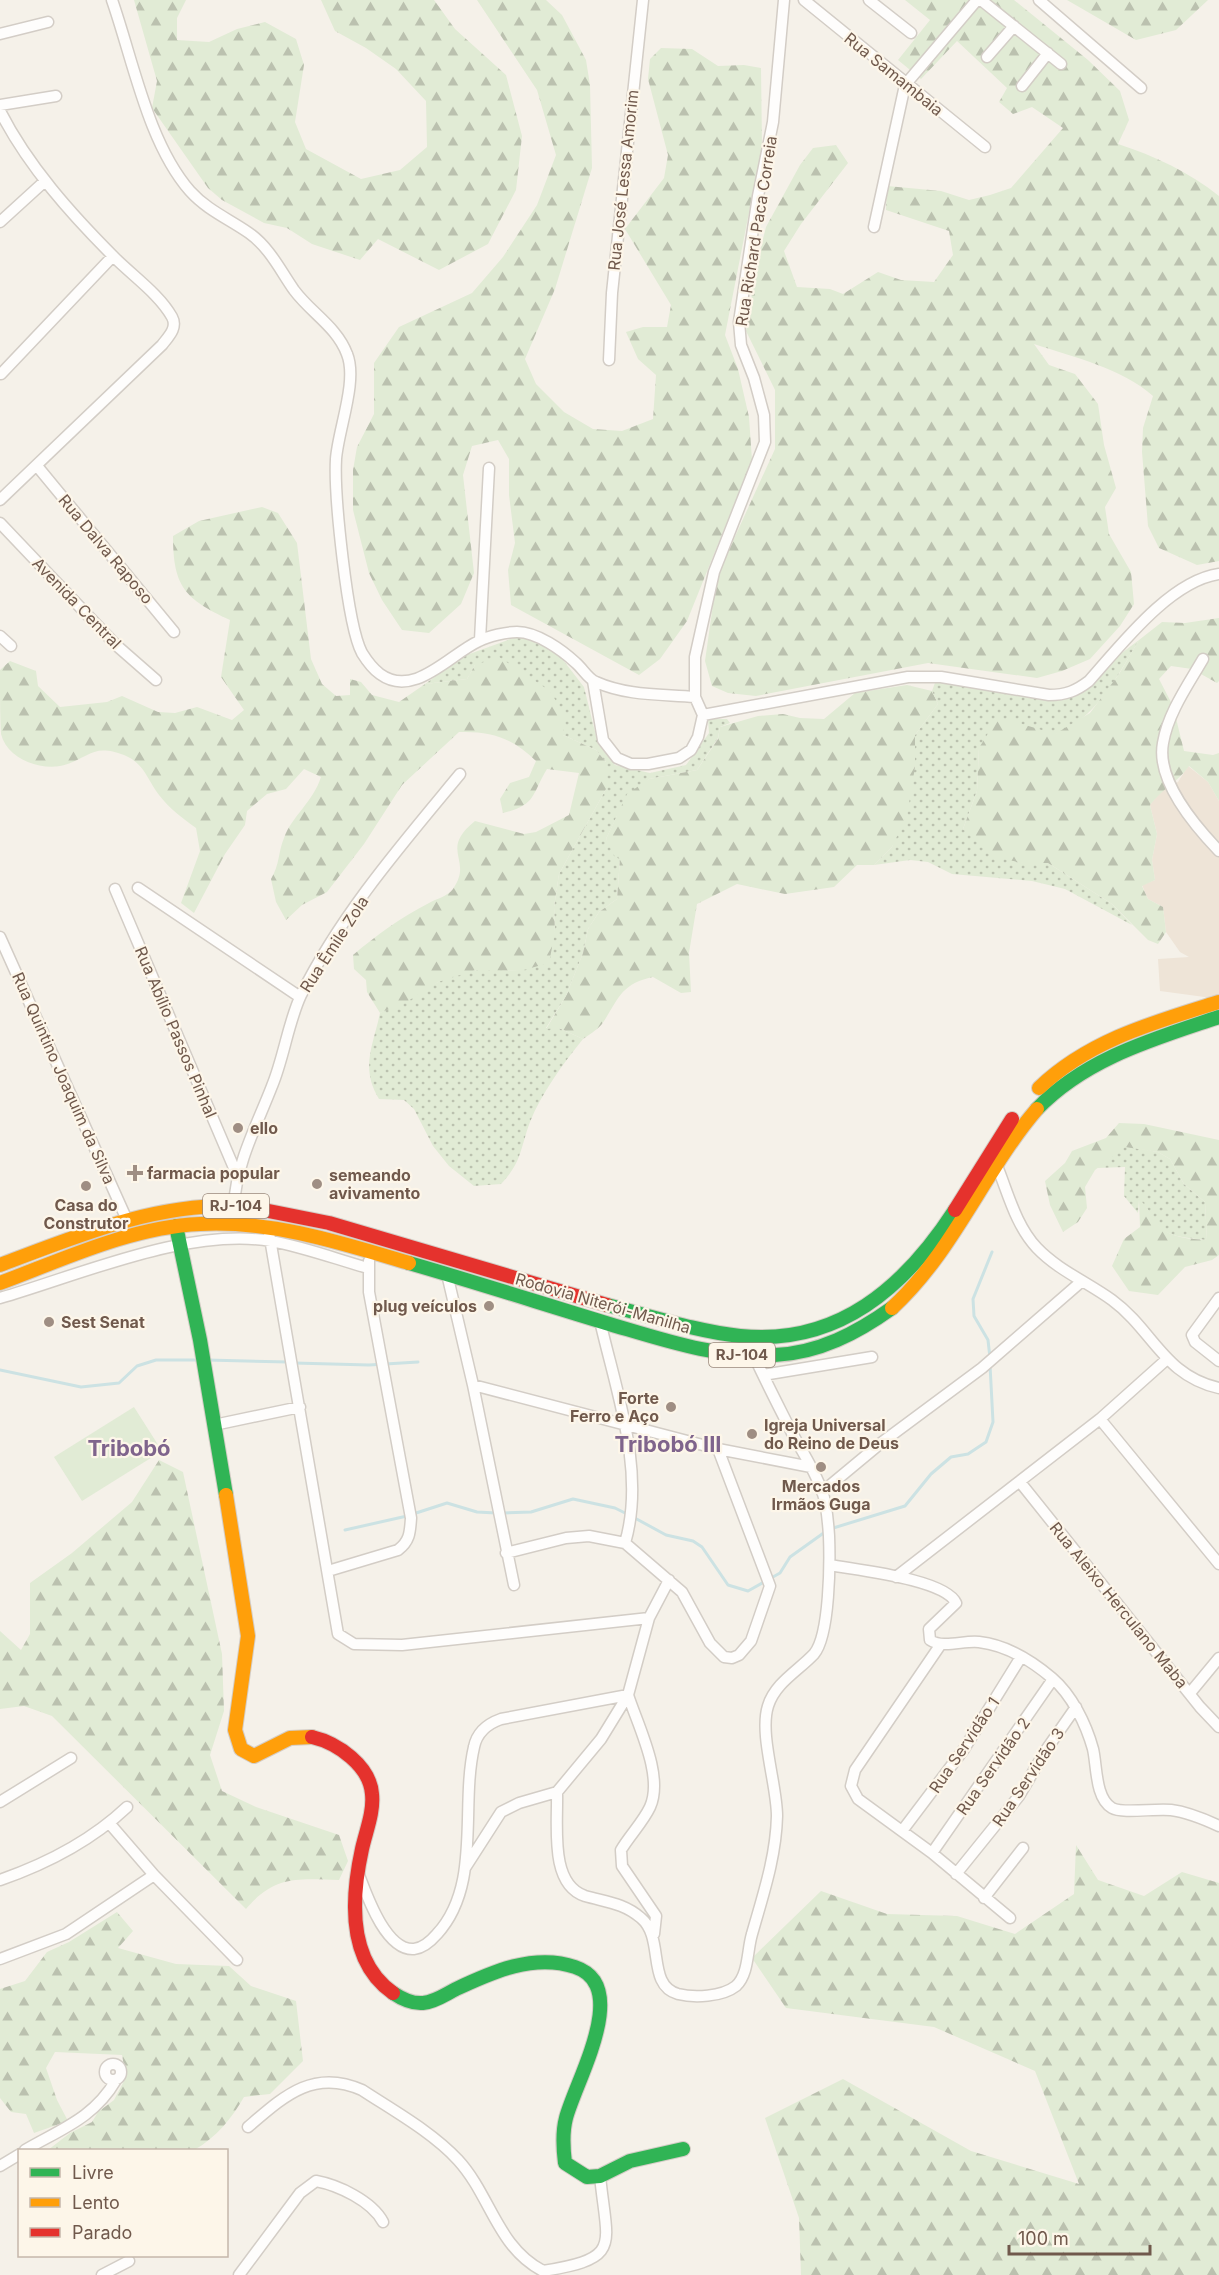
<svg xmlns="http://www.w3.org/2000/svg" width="1219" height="2275" font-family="Inter,sans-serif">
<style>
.residential{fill:#eee4d7}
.green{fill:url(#green-dots)}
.forest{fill:url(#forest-firs)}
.pitch{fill:#e1ebd5}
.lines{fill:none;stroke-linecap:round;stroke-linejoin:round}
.stream{stroke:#cce2e3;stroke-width:3}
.street-casing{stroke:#d3cdc6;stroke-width:13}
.fast-casing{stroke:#d4cdc6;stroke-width:16}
.slow-casing{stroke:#d4cdc6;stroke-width:16}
.jam-casing{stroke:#d4cdc6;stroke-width:16}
.street{stroke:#fefdfc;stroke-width:10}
.fast{stroke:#30b455;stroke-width:14}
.slow{stroke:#ff9f0a;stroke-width:14}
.jam{stroke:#e5322d;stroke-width:14}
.poi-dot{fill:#9f8e83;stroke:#fdf6e9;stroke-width:2}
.labels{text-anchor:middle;stroke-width:4.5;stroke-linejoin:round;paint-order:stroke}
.shield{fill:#fdf6e9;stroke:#9a887b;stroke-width:1.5}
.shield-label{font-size:15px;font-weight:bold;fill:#70594c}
.street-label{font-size:16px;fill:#70594c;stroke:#fdf6e9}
.poi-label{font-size:16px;font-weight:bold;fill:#70594c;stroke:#fdf6e9;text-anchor:start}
.district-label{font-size:22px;font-weight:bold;fill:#7f648c;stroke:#fdf6e9}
</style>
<defs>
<pattern id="green-dots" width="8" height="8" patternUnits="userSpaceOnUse" patternTransform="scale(1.5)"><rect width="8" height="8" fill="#e1ebd5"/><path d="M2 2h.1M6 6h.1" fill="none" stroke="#bbc1af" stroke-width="1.8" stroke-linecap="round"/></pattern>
<pattern id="forest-firs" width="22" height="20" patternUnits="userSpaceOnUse" patternTransform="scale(1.5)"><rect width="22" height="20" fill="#e1ebd5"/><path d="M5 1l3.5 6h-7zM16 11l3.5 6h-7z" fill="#bbc1af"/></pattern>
</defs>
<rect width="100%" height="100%" fill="#f5f1e9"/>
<path class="residential" d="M1188,766L1208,782L1219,801V995L1212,998L1160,991L1158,959L1189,957L1180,952L1166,932L1163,907L1148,899L1142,885L1155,880L1152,860L1157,834L1150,805L1160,792L1178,782Z"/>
<path class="green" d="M524,634L560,656L584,687L597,740L615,765L650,773L686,765L709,733L708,719H727L730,723L720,727L718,738L697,770L649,779L617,816L606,839L620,859L617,899L599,912L588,929L583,953L566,996L546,1028H559L583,1039C563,1064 542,1092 530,1122C520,1149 522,1162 501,1184L474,1186L449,1166L433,1146L414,1109L404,1100L379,1099C360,1068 373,1046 380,1013C411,999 443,973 477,970C491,968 506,971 520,971L555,932L554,907L559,874L606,789V762L596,750L563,735L475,665L467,679L425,684L464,656Z
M1139,640C1119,674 1094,722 1053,735C1029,742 1003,744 979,748L977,791L963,829L1023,863H1048L1112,904L1132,925L1065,889L1032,881L952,874L928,862L910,860L874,865L892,847L915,767V735L938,704L932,691L936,680L1049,701L1069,698L1093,684L1119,655Z
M1125,1146L1158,1152L1170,1159L1184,1184L1205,1202L1207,1240C1191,1238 1167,1238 1157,1224C1150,1215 1148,1207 1139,1200L1138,1213L1124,1196L1125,1167L1097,1168Z"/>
<path class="forest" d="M134,0H186L177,18V40L209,42L237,29L265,22L296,39L304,65L295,122L306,149L361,179L400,170L427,147L426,101L396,69L366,48L335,31L321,0H434L455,29L506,75L522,136L516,190L488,244L439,270L378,239L360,260L312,244L287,228L264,223L222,200L208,188L152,108L157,81Z
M477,0H546L562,15L586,60L590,85L592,168L555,289L525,359L536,384L564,412L593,429L622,431L653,419L656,375L638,359L626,332L643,327H667L671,305L625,229L664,178L668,155L648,79L650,59L661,48L692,49L718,66L744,65L761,68L762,146L725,335L738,369L749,417L752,460L687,621L660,659L639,675L511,605L508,570L515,543L509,495V459L498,440L472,446L463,475L474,573L461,604L429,633L402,630L382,600L369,573L353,510V470L357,447L374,414V363L399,327L472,293L503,257L537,205L556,155L537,90Z
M905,0H1014L1088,60L1120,91L1129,120L1118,144C1155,156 1189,172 1219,196V561L1197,565L1159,548L1148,526L1142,452L1143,428L1153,396C1122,368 1073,357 1034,344L1049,365L1075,374L1098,404L1104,445L1116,488L1105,507L1109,534L1131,572L1134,604L1120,626L1090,659L1062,671L1037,678L928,663L756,696L728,693L712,686L705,661L717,576L775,449V390L746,331L757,263L766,227L800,165L813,148L836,145L848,163L801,224L784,251L797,287L830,289L843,294L878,272L901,280L934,282L953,255L949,231L886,210L887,186L941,191L969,200L990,195L1011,188L1063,128L1032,107L1013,114L999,102L1007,88L957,41L921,79L898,60L930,20Z
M1067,0H1208L1176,30L1136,40Z
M262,507L278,513L297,543L311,659L322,684L336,696L350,695V679L361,682L372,695L399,702L425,684L467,679L475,665L499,657L550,691L565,716L563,735L596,750L606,762V789L559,874L554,907L555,932L549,963L520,971L476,970L438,982L408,1001L380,1013L367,992L366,980L354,969L353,955C378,934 400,918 429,903C436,899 448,896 453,889C474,859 438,851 475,821L524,834L536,832L569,815L579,773L547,769C531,796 536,805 503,813L500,799L510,783L529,777L536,761C512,738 492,731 459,732L402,785L364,844L327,892L302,905L286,920L276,902L271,879C280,864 278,852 284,838C292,816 313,802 321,777L304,769L286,789L267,794L247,811L245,825L225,854L194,913L181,903L200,851L196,828C182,818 170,809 159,795C147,779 144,763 124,755C91,742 88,760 60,766C38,770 7,758 1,734C0,715 0,690 0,670L10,661L36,671L38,686L60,707L107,702L122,696L158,712L175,713L197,707L232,720L244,710L221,677L230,620C185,599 173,587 173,536L199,521Z
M1219,618V681L1217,683L1192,669L1171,666L1159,679L1173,706L1184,751L1213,755L1219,753V801L1208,782L1189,766C1177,783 1162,789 1150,805L1157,834L1152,860L1155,880L1142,886L1148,899L1163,907L1166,932L1158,944L1148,940L1112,904L1048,863H1023L995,857L963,829L977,791L979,748L998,717L1055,734L1090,713L1119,674L1139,640L1162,622L1185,623Z
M907,685L932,691L938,704L915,735V767L907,815L892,847L874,865H857L834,887L785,894L737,884L697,904L689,953L691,992L681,993L653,977C620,984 619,999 602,1024C597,1030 589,1035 583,1039L559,1028L546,1029L566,996L583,953L588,929L599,912L617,899L620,859L615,857L606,839L627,794L649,779L697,770L718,739L720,727L758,716L783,714L800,718L824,719L855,693Z
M1119,1123L1144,1124L1219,1140V1255L1212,1260L1185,1267L1158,1295L1129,1291L1112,1266L1124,1239L1140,1227L1139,1199C1148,1207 1150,1214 1157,1223C1167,1238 1191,1239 1207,1240L1205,1202L1184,1184L1170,1159L1158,1152L1125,1147L1095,1170L1085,1187L1087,1208L1078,1222L1063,1232L1050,1205L1045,1181L1065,1163L1072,1151L1106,1138Z
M159,1460L183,1472L222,1654L224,1711L210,1755L222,1791L256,1807L339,1835L348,1861L339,1880C297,1879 275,1875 246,1909L52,1716L24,1706L0,1709V1631L21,1650L30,1634V1583L72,1553L132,1502Z
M1076,1845L1098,1880L1144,1896L1182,1872L1219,1883V2275H801L799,2218L765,2118L843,2079L971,2151L1079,2184L1035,2071L934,2027L786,2008L752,1958L821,1891L887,1914L957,1916L1015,1934L1074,1894Z
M117,1912L133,1931L118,1948L176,1964L229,1966L251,1986L296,2001L303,2061L270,2094L244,2097C232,2118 216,2138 194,2150H48L70,2133L92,2122L98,2112L114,2100L126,2077L122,2055L55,2052L46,2068L57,2100L68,2121L34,2133L26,2114L11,2112L0,2098V1989L25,1981L47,1952L69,1942Z"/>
<path class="pitch" d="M134,1407L162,1451L82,1501L54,1457Z"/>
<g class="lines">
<path class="stream" d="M990,1358L988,1340L974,1316L973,1299L992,1252
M207,1360L288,1362
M294,1363L369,1365L418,1362
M0,1370L81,1387L119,1383L137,1366L156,1360H198
M503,1513L531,1512L573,1499L615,1508L627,1514
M413,1514L447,1503L477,1512L496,1513
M633,1517L666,1535L693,1541L702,1547L728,1585L748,1591L780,1573L790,1557L825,1532
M830,1529L905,1506L931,1474L951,1457L968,1454L986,1442L993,1422L990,1365
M345,1530L407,1516"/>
<defs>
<path id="street" d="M112,0C133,60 148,143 190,191C207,210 229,219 249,233C270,248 280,270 294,290C311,313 337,327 347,354C358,381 338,430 336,459C334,494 347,625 362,653C367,661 373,669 380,674C414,699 450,654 479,641C489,636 506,632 517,632C537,632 562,650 576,663C583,669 588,679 596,682C627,696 662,694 695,697
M804,0L985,147
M869,0L911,33
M981,0L1061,64
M1039,0L1141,88
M0,34L48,22
M987,57L1014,26
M1022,86L1048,53
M0,105L56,96
M0,111C28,166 71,214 115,258C133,276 160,295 172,317C178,328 168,337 162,345L0,500
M0,222L45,181
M874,227L905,85L977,0
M609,360L612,293L643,0
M1,374L113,256
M37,466L174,632
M0,523L116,645L156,680
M0,636L11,646
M480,640L489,468
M1203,659C1188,685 1168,713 1163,743C1156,780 1195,826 1219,851
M593,681L603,740L617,758L631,764H648L679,758L691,750L698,737L703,715L695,697V657L714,572L765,442L764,415L754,378L741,345L739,322L758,196L773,122L784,0
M703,715L908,677H941L1049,695C1066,695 1076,691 1089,681C1121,645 1170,581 1219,574
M138,888L300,997
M115,889L237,1175
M0,937L127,1220
M997,1166C1008,1193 1016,1226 1037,1248C1058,1270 1087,1282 1112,1300C1153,1330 1164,1376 1219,1388
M234,1206C236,1163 257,1125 272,1086C284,1057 288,1023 301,995C341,914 403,843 460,774
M268,1227L338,1634L354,1644L402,1645L649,1618
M447,1274L473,1385L514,1585
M0,1298C80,1275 188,1227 271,1241C304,1247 336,1259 368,1268
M1219,1298L1192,1335L1195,1342L1219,1361
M600,1321C616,1391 646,1472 625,1543
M763,1375L872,1357
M473,1385L718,1449L811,1467
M1100,1419L1219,1564
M214,1425L300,1407
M1020,1482L1200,1707L1219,1727
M822,1492L881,1443L982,1368L1082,1281
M506,1553L566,1538L589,1536L625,1543L682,1592L710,1643L724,1657L732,1658L739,1655L751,1641L770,1586L718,1449
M830,1565C856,1570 945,1579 956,1603L929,1629L930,1640C943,1649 964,1640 979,1642C1006,1645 1032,1661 1052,1678C1072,1695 1086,1724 1093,1749C1097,1766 1095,1798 1112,1808C1122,1814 1157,1808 1171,1810C1187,1812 1204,1819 1219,1826
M328,1571L398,1550C410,1541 410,1532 411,1518L369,1292V1261
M896,1577L1100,1419L1166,1360
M669,1580L649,1618L628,1695L601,1739L557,1792C558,1825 549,1884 585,1896C606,1902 624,1903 641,1918C665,1938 646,1985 678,1994C694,1998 722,1997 736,1986C749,1974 747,1950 752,1934C763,1895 776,1857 777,1816C777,1785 759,1734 768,1706C775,1683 798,1671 814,1654C830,1635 830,1561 829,1536C828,1521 827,1504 822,1491C815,1471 802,1451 792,1433C779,1407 766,1382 754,1356
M941,1644L855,1770L851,1786L858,1799L932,1853L1010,1918
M1190,1693L1219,1658
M0,1802L71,1758
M110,1824L154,1875L237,1960
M902,1831L964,1749L1021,1657
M932,1853L1053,1679
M465,1868L501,1812L519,1803L557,1792
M956,1874L1019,1796L1046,1750L1076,1707
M359,1875C367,1896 386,1951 414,1949C424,1948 431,1941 437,1934C482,1885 460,1807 474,1747C477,1732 487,1724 501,1719L628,1695C638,1726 664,1776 650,1807C643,1822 630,1835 621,1850L622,1866L656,1916L654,1934
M0,1880C46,1864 91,1841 127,1807
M984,1898L1023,1848
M0,1959L66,1934L154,1875
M105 2072a8 8 0 1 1 16 0a8 8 0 1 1-16 0Z
M248,2127C283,2097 313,2068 362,2090C394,2111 432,2132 458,2160C491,2196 497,2247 543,2271C623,2258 607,2247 600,2176
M25,2150C61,2129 94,2118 116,2080
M0,2166L20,2154
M102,2275L129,2261
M239,2275L300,2193L316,2181C338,2185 372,2201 383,2222"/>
<path id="fast" d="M1037,1109C1086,1058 1154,1039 1219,1017
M176,1226L200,1340L226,1495
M409,1263C475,1282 540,1303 606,1323C661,1339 717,1359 775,1355C819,1353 857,1333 892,1308
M607,1305C651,1316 695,1331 740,1336C838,1346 905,1287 955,1210
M393,1993C402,1999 412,2004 423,2003C435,2002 446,1994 456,1989C492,1972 534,1953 575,1967C632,1986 576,2080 566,2118C562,2133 563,2147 565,2163L587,2177L600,2176L630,2161L683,2149"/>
<path id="slow" d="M1039,1088C1089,1040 1155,1022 1219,1002
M0,1265C79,1235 157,1202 243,1206
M0,1283C64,1259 131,1227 200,1224C271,1220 342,1243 409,1263
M892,1308C954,1251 983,1172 1037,1109
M226,1495L248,1636L235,1730L241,1749L254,1756L290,1738L312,1737"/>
<path id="jam" d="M243,1206L329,1223L607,1305
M955,1210L1012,1119
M312,1737C338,1743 370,1766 372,1794C374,1812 366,1831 362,1849C351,1899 347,1961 393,1993"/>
</defs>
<use href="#street" class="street-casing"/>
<use href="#fast" class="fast-casing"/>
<use href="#slow" class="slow-casing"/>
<use href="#jam" class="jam-casing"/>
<use href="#street" class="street"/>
<use href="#fast" class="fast"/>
<use href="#slow" class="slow"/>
<use href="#jam" class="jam"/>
</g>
<g class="poi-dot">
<circle cx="238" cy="1128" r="6"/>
<path d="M132 1164h6v6h6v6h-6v6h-6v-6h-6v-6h6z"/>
<circle cx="317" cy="1184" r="6"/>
<circle cx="86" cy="1186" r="6"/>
<circle cx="489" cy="1306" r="6"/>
<circle cx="49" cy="1322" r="6"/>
<circle cx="671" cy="1407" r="6"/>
<circle cx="752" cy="1434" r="6"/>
<circle cx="821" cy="1467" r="6"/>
</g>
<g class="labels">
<g class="shield">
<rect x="203" y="1194" width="66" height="24" rx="4.5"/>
<rect x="709" y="1343" width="66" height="24" rx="4.5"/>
</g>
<g class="shield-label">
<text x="236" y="1211">RJ-104</text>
<text x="742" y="1360">RJ-104</text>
</g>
<g class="street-label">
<text transform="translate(894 74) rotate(39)" y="6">Rua Samambaia</text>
<text transform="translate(623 180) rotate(-84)" y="6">Rua José Lessa Amorim</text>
<text transform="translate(756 231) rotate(-81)" y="6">Rua Richard Paca Correia</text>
<text transform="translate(106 549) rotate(50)" y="6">Rua Dalva Raposo</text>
<text transform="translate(77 603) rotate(46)" y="6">Avenida Central</text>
<text transform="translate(334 944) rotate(-57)" y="6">Rua Êmile Zola</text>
<text transform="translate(176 1032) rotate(67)" y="6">Rua Abílio Passos Pinhal</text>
<text transform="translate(64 1078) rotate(66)" y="6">Rua Quintino Joaquim da Silva</text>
<text transform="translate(603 1303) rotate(16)" y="6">Rodovia Niterói-Manilha</text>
<text transform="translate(1119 1605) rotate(51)" y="6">Rua Aleixo Herculano Maba</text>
<text transform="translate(964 1745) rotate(-56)" y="6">Rua Servidão 1</text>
<text transform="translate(993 1766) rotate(-55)" y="6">Rua Servidão 2</text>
<text transform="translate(1028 1777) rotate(-56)" y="6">Rua Servidão 3</text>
</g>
<g class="poi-label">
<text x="250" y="1134">ello</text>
<text x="147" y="1179">farmacia popular</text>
<text x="329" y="1181">semeando<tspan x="329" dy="18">avivamento</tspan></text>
<text x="86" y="1211" text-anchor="middle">Casa do<tspan x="86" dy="18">Construtor</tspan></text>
<text x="477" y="1312" text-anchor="end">plug veículos</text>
<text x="61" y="1328">Sest Senat</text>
<text x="659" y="1404" text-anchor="end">Forte<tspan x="659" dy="18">Ferro e Aço</tspan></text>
<text x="764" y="1431">Igreja Universal<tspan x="764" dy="18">do Reino de Deus</tspan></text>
<text x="821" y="1492" text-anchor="middle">Mercados<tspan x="821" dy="18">Irmãos Guga</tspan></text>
</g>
<g class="district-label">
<text x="668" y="1452">Tribobó III</text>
<text x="129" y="1456">Tribobó</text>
</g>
</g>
<rect x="18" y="2149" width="210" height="108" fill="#fdf6e9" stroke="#c5b7aa" stroke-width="1.5"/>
<rect x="30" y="2168" width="30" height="9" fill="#30b455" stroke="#c5b7aa" stroke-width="1.5"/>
<text x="72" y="2179" font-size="18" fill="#70594c">Livre</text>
<rect x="30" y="2198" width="30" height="9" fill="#ff9f0a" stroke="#c5b7aa" stroke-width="1.5"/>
<text x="72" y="2209" font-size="18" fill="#70594c">Lento</text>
<rect x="30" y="2228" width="30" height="9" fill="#e5322d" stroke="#c5b7aa" stroke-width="1.5"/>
<text x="72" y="2239" font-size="18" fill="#70594c">Parado</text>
<path d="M1009 2245v9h141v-9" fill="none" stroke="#70594c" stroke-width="3"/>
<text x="1018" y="2245" font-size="18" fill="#70594c" stroke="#fdf6e9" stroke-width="4.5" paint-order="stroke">100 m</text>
</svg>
